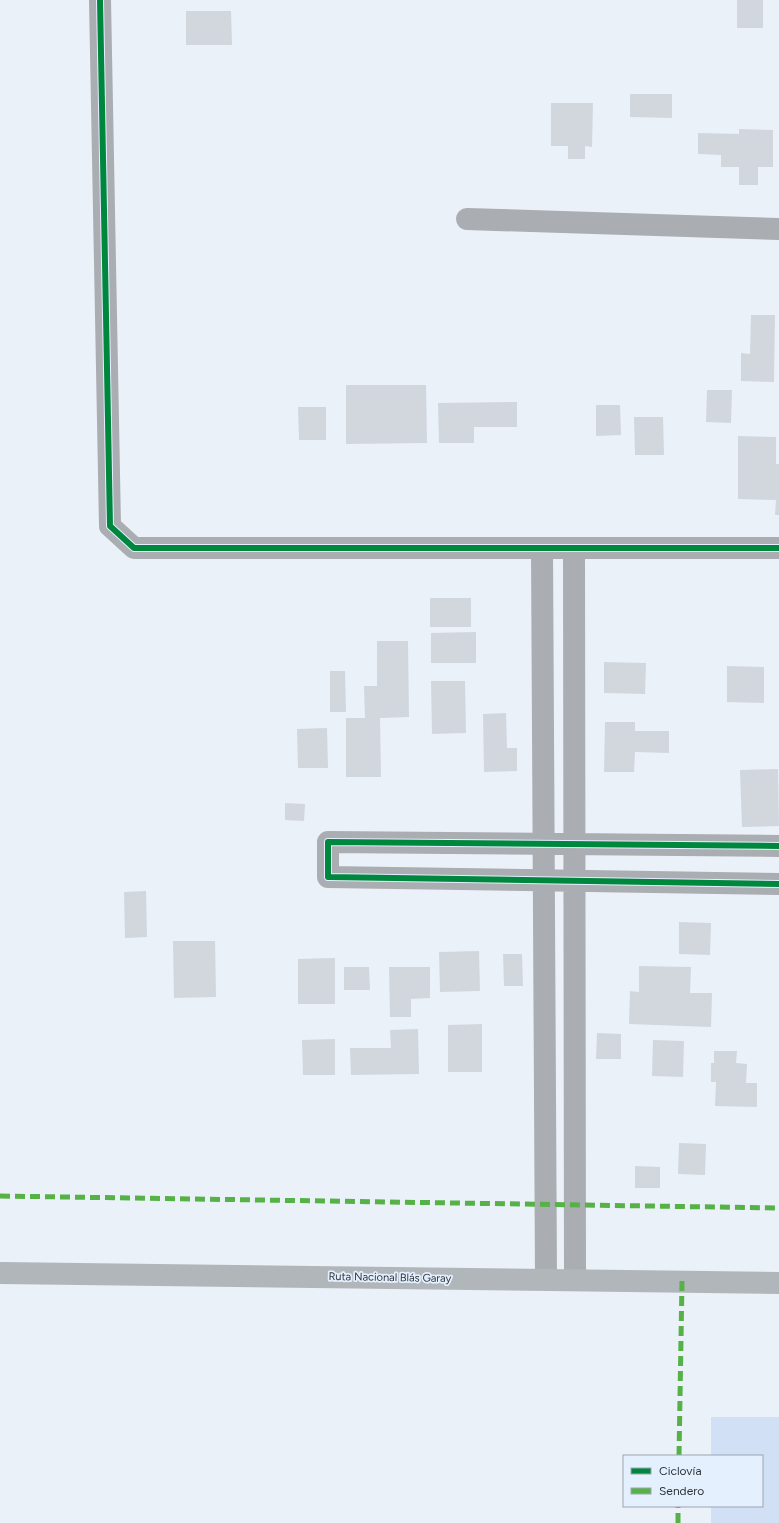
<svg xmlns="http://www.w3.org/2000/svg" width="779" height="1523" font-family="Figtree,sans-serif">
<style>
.green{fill:#d1e0f5}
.building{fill:#d2d7de}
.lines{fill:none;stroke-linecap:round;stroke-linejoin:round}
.minor{stroke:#aaadb1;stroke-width:22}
.highway{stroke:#b1b6bb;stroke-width:22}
.quiet{stroke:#56b246;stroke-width:5;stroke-dasharray:10 5;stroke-linecap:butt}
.cycleway-casing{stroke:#e5f0ff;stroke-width:8}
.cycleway{stroke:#00873e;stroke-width:6}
.labels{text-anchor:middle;stroke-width:3.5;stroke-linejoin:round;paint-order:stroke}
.street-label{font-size:11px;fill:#2f343b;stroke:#e5f0ff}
</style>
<rect width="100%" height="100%" fill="#ebf1f9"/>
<path class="green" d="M711,1417H779V1523H711V1506H762V1456H711Z"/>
<path class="building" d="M737,0H763V28H737Z
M186,11H231L232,45H186Z
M630,94H672V118L630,117Z
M551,103H593L592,147L585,146V159H568V146H551Z
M739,129L773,130V167H758V185H739V167H721V155L698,154V133L739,134Z
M751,315H775L774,382L741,381V353L750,354Z
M346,385H426L427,443L346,444Z
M707,390H732L731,423L706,422Z
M517,402V427H474V443H439L438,403Z
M596,405H620L621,435L596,436Z
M298,407H326V440H299Z
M634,417H663L664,455H635Z
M738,436L776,437V464H779V515H775L776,500L738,499Z
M430,598H471V627H430Z
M476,632V663H431V633Z
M377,641H408L409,717L380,718L381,777H346V718H365L364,686H377Z
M604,662L646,663L645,694L604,693Z
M727,666L764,667V703L727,702Z
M330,671H345L346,712H330Z
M431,681H465L466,733L432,734Z
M506,713L507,748H517V771L484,772L483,714Z
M605,722H635V731H669V753L635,752L634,772H604Z
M327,728L328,768H298L297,729Z
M778,769L779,826L742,827L740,770Z
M285,803L305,804L304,821L285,820Z
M146,891L147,937L125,938L124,892Z
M679,922L711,923L710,955L679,954Z
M173,941H215L216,997L174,998Z
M479,951L480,991L440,992L439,952Z
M503,954H522L523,986H504Z
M335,958V1004H298V959Z
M639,966L691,967L690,993H712L711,1027L629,1024L630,991L639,992Z
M344,967H369L370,990H344Z
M389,967H430V998L411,999V1017H390Z
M482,1024V1072H448V1025Z
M418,1029L419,1074L351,1075L350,1048H391L390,1030Z
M597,1033L621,1034V1059H596Z
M335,1039V1075H303L302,1040Z
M653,1040L684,1041L683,1077L652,1076Z
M714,1051H737L736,1063L747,1064L746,1083H757V1107L715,1106L716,1082H711V1063H714Z
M679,1143L706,1144L705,1175L678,1174Z
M635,1166L660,1167V1188H635Z"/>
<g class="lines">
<path class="minor" d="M100,0L110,526L134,548H779
M467,219L779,229
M542,548L546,1279
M574,548L575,1280
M779,846L328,842V877L779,884"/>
<path class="highway" d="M0,1273L779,1283"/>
<path class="quiet" d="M0,1196L779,1208
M679,1456L682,1281
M678,1523V1506"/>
<defs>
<path id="cycleway" d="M100,0L110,526L134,548H779
M779,846L328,842V877L779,884"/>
</defs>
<use href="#cycleway" class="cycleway-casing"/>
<use href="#cycleway" class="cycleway"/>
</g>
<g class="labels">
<g class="street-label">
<text transform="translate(390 1277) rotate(1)" y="4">Ruta Nacional Blás Garay</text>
</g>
</g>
<rect x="623" y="1455" width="140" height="52" fill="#e5f0ff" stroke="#9ca5b1"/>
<rect x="631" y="1468" width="20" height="6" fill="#00873e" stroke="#9ca5b1"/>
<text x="659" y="1475" font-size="12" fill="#2f343b">Ciclovía</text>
<rect x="631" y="1488" width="20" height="6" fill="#56b246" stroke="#9ca5b1"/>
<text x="659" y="1495" font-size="12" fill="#2f343b">Sendero</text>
</svg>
